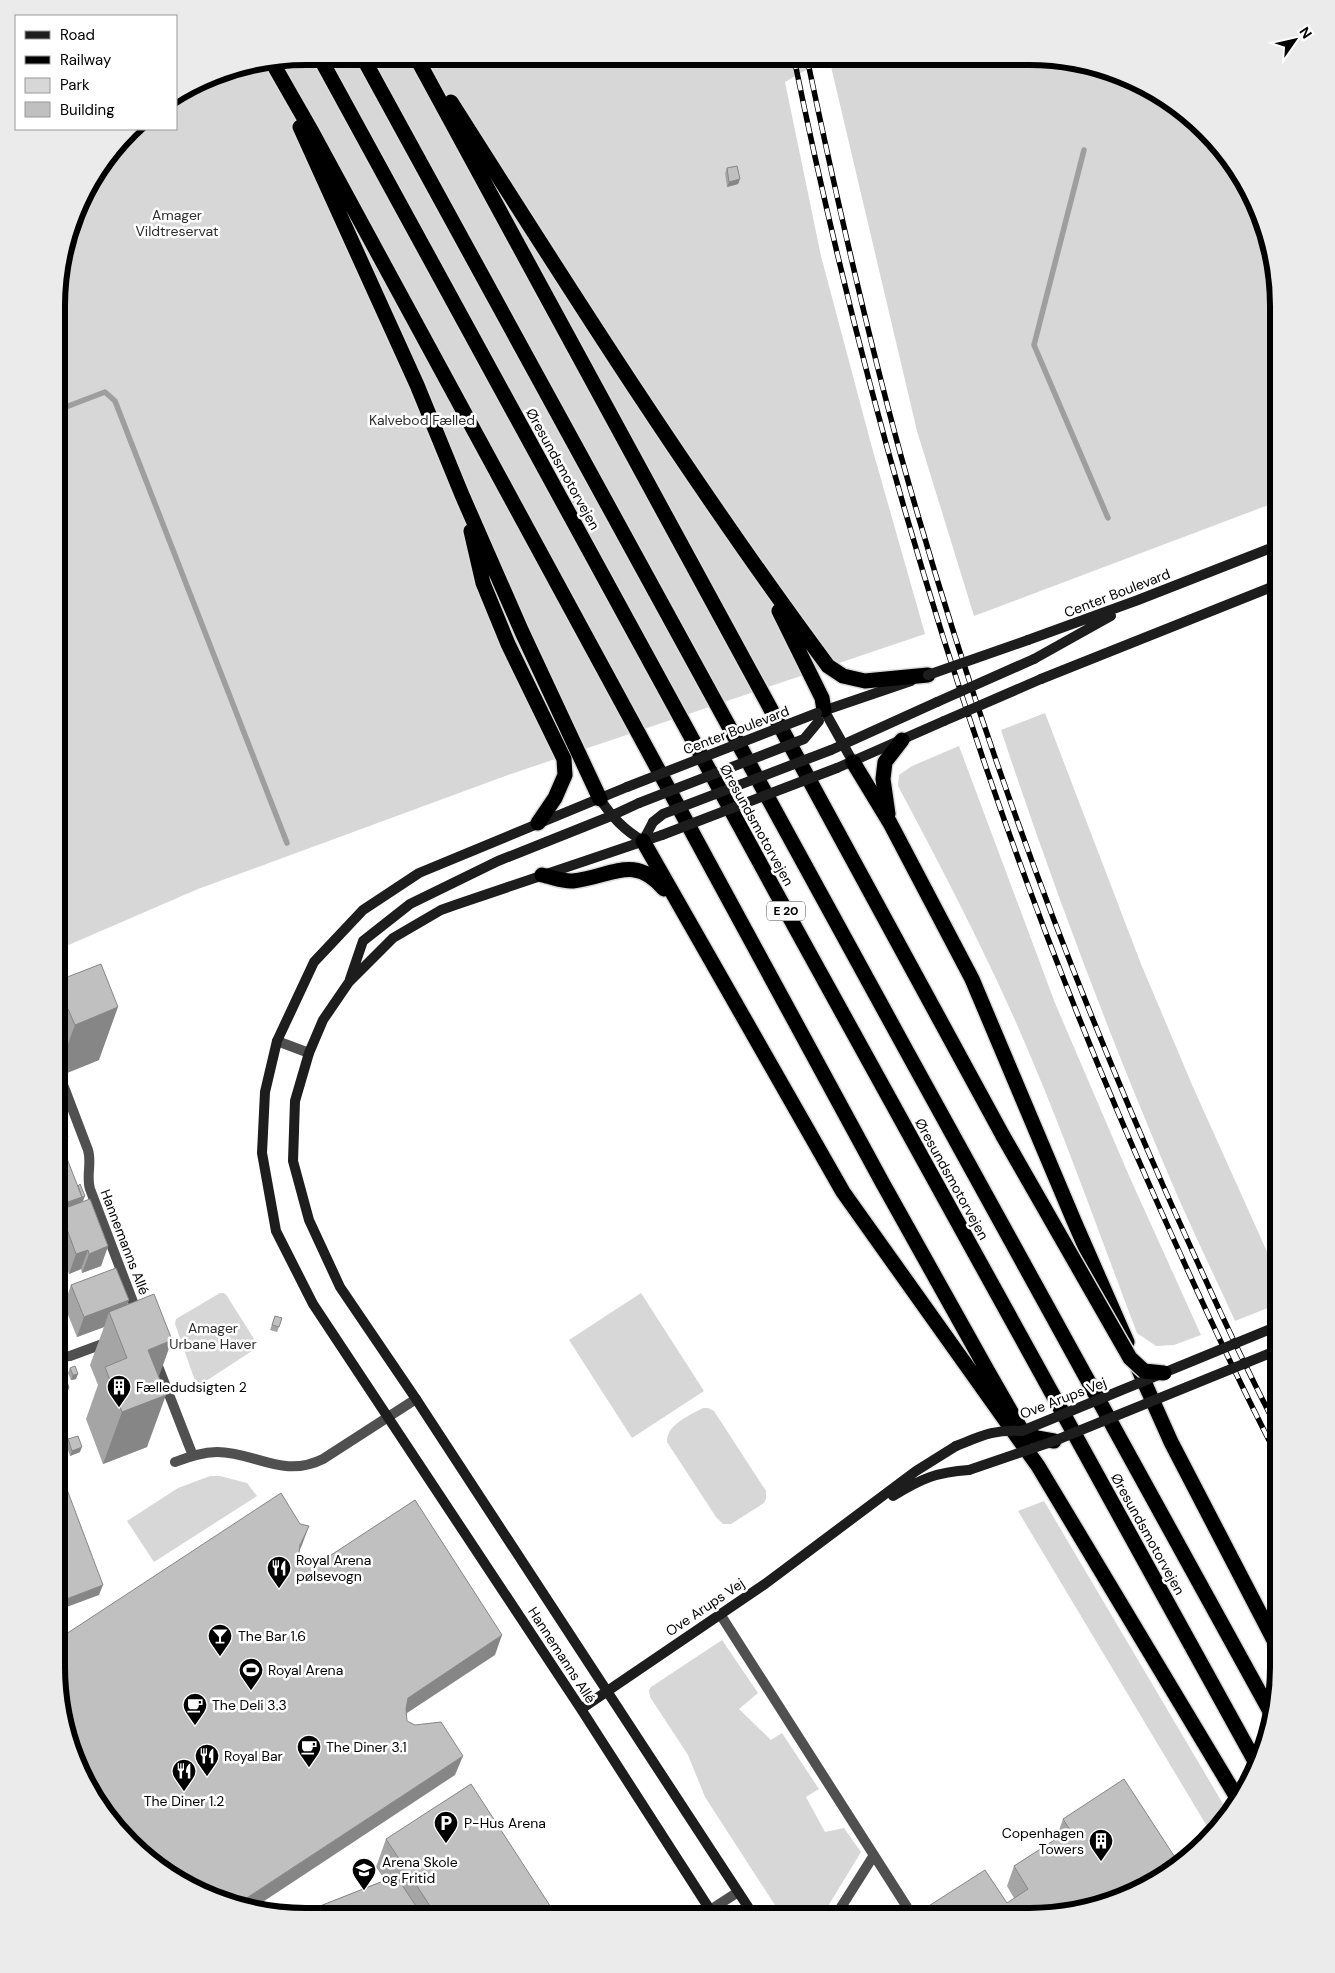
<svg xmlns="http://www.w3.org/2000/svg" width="1335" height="1973" font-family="'DM Sans',sans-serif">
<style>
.green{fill:#d7d7d7}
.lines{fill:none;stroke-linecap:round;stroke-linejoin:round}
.stream{stroke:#9e9e9e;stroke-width:5.5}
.highway-casing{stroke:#dbdbdb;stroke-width:18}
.street{stroke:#505050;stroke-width:10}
.secondary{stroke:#1d1d1d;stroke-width:10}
.highway{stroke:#000;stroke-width:15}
.rail-casing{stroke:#000;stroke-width:5.5}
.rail{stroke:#fff;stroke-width:4;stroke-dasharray:11;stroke-linecap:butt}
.highway-bridge-casing{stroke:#dbdbdb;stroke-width:18;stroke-linecap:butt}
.secondary-bridge{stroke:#1d1d1d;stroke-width:10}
.highway-bridge{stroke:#000;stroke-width:15}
.wall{fill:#a5a5a5}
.shaded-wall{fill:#868686}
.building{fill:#c0c0c0;stroke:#868686}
.labels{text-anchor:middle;stroke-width:5;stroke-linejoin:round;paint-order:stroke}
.shield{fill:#fff;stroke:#4c4c4c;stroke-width:1}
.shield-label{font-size:12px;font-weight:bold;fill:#000}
.park-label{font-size:14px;fill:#2e2e2e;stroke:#fff}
.street-label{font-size:14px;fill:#000;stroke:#fff}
.poi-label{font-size:14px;fill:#000;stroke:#fff;text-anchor:start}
.rim{fill:none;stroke:#000;stroke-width:6}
</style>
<rect width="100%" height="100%" fill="#fff"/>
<path class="green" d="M306,56L827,58L785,82L821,256L871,444L925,634L508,775L198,889L57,950L58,273L90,181L133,129H176V98L225,70Z
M829,58H1062L1124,75L1181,108L1227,154L1260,210L1279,306V501L974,616L917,431Z
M1045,713L1141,964L1193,1087L1278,1276V1304L1235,1321C1212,1270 1187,1220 1166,1169C1105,1025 1050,878 1001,730Z
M959,746L1055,1003L1130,1178L1201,1335L1174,1345L1156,1346L1137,1333C1098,1231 1062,1127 1018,1027C982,945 940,865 898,786L899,775L912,766Z
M220,1293H224L227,1296L256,1342L255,1349L203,1383H199L194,1378L175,1324L176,1319Z
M641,1293L704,1391L632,1438L569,1340Z
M703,1408H708L714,1411L766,1491V1499L764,1503L731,1524H723L716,1517L667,1442C666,1425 690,1415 703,1408Z
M210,1476H220L247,1483L257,1496L154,1562L127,1521L178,1488Z
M1044,1501L1229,1814L1211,1833L1018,1511Z
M722,1640L758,1693L739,1709L771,1740L782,1733L819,1789L806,1797L825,1832L844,1828L861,1852L822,1916H782L705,1797L688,1755L650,1697L649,1690L651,1687Z"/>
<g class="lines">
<path class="stream" d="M1084,150L1034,345L1108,518
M58,410L105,392L115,401L287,843"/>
<defs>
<path id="highway" d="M319,56L796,929L1257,1765
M362,56L906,1050L1272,1715
M416,57L1003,1136
M272,62L312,132L882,1182L987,1370L1022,1431L1037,1438L1054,1441
M451,102C572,293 693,484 828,666L843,676L865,681L928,675
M300,127L417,385L462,495L522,632L600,799
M471,531L483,583L508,644L564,759L565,775L555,798L538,823
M779,611L822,698L824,710
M853,762L890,823L972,979L1074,1221L1127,1342
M888,814L883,779L885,762L902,740
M643,841L843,1192L1038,1466L1239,1801
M542,875C552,877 564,882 573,881C611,877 634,853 664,889
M1138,1368L1171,1442L1278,1648"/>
</defs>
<use href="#highway" class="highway-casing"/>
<path class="street" d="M277,1041L309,1053
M57,1085L64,1087L88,1150C92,1163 86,1176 90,1189L138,1315
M57,1357L70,1356L108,1342
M156,1361L193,1456
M175,1462C189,1457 202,1452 217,1452C255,1452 283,1479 323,1459L416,1399
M720,1614L907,1907L893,1916
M701,1916L738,1892
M842,1916L838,1912L874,1855"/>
<path class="secondary" d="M1028,640L1138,600L1279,545
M1034,659L1111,616
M1041,679L1279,584
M824,710L853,762
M820,712L911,681
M831,750L937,702
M837,768L944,721
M627,787L419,873L363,910L314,962L277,1041L265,1092L262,1153L276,1231L313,1304L581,1709L714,1916
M600,799C612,817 624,830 643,841L653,822
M662,835L455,905L441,910L393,938L349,982L323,1020L309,1053L295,1101L293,1161L309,1220L340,1287L416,1399L754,1916
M350,979L363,941L410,904L498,861L611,816L639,803
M893,1496C921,1479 936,1472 969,1470
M581,1709L765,1584L916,1471L956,1446"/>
<use href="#highway" class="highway"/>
<defs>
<path id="rail" d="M794,58C874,451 993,835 1157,1202C1195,1288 1235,1374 1278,1458
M807,58C835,191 865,325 901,456C972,710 1062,958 1169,1199C1204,1277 1239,1355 1278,1430"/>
</defs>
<use href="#rail" class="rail-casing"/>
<use href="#rail" class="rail"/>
<defs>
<path id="highway-bridge" d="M1003,1136L1130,1358L1144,1371L1164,1373"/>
</defs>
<use href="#highway-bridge" class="highway-bridge-casing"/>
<path class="secondary-bridge" d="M928,675L1028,640
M937,702L1034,659
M944,721L1041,679
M627,787L817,713
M639,803L804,739L819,721
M653,822L663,814L831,750
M662,835L837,768
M956,1446C981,1436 994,1429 1022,1431L1278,1326
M969,1470L1054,1441L1278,1350"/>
<use href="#highway-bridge" class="highway-bridge"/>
</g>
<path class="wall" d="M727,168L740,179L738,184L727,187L725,173Z
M57,981L99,1060L57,1077Z
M57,1110L68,1137L62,1152L83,1201L80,1203L108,1246L101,1266L82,1273L81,1269L69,1274L57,1242Z
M71,1285L127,1305L159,1376L147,1447L103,1464L86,1419L98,1385L90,1365L104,1327L77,1337L64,1305Z
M275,1316L279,1327L277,1332L270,1330Z
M57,1360L69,1388L62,1407L57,1409Z
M70,1368L76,1379L71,1380L68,1373Z
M68,1439L80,1452L70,1456L66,1444Z
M1063,1819L1125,1898L913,1916L1007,1903L1014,1898L1007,1886L1014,1866L1056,1839Z
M386,1839L556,1915H308L310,1910L385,1880L376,1867Z"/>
<path class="shaded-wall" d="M740,179L738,184L727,187L729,182Z
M118,1007L99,1060L57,1077V1073L75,1025Z
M68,1009L57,1040V1013Z
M68,1137L62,1152L57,1154V1141Z
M85,1196L83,1201L80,1202L75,1216L60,1210L57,1218V1206Z
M108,1246L101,1266L82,1273L89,1254Z
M88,1250L81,1269L69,1274L76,1254Z
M129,1300L122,1320L109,1312L104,1327L77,1337L84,1317Z
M61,1334L59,1339L57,1340V1336Z
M172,1340L153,1393L148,1350Z
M78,1374L76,1379L71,1380L73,1375Z
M61,1384L57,1397V1386Z
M69,1388L62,1407L57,1409L64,1390Z
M166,1395L147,1447L103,1464L122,1412Z
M82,1447L80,1452L70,1456L72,1451Z
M309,1526L302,1545L293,1565L300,1545Z
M103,1585L99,1595L56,1611V1603Z
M502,1635L495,1655L401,1717L408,1698Z
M463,1756L455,1775L252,1909L236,1905Z"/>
<path class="building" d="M737,166L740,179L729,182L727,168Z
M101,964L118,1007L75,1025L68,1009L57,1013V981Z
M57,1110L68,1137L57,1141Z
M64,1151L82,1197L57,1206V1154Z
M80,1184L85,1196L82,1197L78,1186Z
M90,1199L108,1246L89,1254L88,1250L76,1254L60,1210Z
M116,1268L129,1300L84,1317L71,1285Z
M154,1294L172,1340L148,1350L166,1395L122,1412L105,1367L127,1358L109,1312Z
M275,1316L282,1318L279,1327L272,1325Z
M57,1323L61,1334L57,1336Z
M60,1359L69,1388L64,1390L61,1384L57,1386V1360Z
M75,1366L78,1374L73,1375L70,1368Z
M78,1436L82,1447L72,1451L68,1439Z
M57,1463L103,1585L56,1603Z
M281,1493L300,1524L309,1526L300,1545L299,1552L305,1561L315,1563L322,1561L415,1500L502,1635L408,1698L406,1709L407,1721L415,1725L441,1722L463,1756L236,1905L211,1898L154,1865L108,1819L75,1763L56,1667V1648L63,1636Z
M1124,1779L1180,1865L1125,1898L1029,1917L913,1916L985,1870L1007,1903L1028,1889L1014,1866L1070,1830L1063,1819Z
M471,1784L556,1915H436L386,1839Z
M396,1876L422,1915H312L310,1910Z"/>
<defs>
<symbol id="building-pin" viewBox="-11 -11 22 30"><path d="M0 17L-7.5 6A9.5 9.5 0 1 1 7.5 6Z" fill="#000" stroke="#fff"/><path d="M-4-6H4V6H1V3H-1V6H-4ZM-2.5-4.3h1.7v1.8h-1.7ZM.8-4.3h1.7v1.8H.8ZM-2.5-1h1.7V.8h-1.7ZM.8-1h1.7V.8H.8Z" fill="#fff"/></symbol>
<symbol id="restaurant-pin" viewBox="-11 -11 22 30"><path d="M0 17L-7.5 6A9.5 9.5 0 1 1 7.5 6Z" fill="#000" stroke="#fff"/><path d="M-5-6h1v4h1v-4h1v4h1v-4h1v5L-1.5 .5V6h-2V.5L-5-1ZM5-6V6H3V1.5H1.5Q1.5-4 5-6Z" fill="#fff"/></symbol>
<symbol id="bar-pin" viewBox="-11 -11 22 30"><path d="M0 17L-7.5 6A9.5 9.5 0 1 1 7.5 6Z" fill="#000" stroke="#fff"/><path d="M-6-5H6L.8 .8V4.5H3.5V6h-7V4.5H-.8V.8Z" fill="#fff"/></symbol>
<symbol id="stadium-pin" viewBox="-11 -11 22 30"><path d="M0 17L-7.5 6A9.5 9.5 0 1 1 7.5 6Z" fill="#000" stroke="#fff"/><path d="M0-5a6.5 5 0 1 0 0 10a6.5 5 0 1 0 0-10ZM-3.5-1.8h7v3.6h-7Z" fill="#fff"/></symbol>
<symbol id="cafe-pin" viewBox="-11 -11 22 30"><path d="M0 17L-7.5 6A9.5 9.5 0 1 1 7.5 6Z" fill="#000" stroke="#fff"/><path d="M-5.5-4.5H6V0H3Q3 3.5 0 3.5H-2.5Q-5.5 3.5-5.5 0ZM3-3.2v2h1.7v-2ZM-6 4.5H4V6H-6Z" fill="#fff"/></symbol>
<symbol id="parking-pin" viewBox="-11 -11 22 30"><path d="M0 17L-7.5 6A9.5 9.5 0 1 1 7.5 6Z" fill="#000" stroke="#fff"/><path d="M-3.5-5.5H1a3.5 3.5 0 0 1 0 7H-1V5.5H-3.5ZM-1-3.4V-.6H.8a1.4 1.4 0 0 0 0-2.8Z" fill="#fff"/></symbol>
<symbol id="school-pin" viewBox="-11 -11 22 30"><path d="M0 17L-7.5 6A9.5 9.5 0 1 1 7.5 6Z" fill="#000" stroke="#fff"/><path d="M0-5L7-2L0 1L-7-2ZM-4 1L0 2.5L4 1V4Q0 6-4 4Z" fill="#fff"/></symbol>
</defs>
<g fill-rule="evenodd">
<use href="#building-pin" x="105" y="1373" width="28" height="38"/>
<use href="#restaurant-pin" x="265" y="1554" width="28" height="38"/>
<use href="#bar-pin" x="206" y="1622" width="28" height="38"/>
<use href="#stadium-pin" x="237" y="1656" width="28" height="38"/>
<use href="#cafe-pin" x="181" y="1691" width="28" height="38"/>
<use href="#cafe-pin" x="295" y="1733" width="28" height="38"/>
<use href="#restaurant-pin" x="193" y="1742" width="28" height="38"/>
<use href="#restaurant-pin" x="170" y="1757" width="28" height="38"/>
<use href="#parking-pin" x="432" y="1809" width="28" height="38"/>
<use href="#building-pin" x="1087" y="1827" width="28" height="38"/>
<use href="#school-pin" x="350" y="1856" width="28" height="38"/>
</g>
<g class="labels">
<rect class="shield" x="767" y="901.5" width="38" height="19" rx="4"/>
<g class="shield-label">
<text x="786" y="915">E 20</text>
</g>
<g class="park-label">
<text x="177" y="220">Amager<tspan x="177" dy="16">Vildtreservat</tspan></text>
<text x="422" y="425">Kalvebod Fælled</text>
<text x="213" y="1333">Amager<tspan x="213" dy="16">Urbane Haver</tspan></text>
</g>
<g class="street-label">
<text transform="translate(563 469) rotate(61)" y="5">Øresundsmotorvejen</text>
<text transform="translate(1117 593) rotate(-21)" y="5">Center Boulevard</text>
<text transform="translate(736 730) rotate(-21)" y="5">Center Boulevard</text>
<text transform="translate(757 825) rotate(61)" y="5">Øresundsmotorvejen</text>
<text transform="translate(952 1179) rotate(61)" y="5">Øresundsmotorvejen</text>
<text transform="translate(125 1242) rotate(69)" y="5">Hannemanns Allé</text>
<text transform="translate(1063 1398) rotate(-21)" y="5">Ove Arups Vej</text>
<text transform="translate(1148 1534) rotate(61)" y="5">Øresundsmotorvejen</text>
<text transform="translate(705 1607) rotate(-34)" y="5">Ove Arups Vej</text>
<text transform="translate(562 1655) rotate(57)" y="5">Hannemanns Allé</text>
</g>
<g class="poi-label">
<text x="136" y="1392">Fælledudsigten 2</text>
<text x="296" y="1565">Royal Arena<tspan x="296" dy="16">pølsevogn</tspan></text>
<text x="238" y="1641">The Bar 1.6</text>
<text x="268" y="1675">Royal Arena</text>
<text x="212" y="1710">The Deli 3.3</text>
<text x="326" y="1752">The Diner 3.1</text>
<text x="224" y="1761">Royal Bar</text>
<text x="184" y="1806" text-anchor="middle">The Diner 1.2</text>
<text x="464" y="1828">P-Hus Arena</text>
<text x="1084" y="1838" text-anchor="end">Copenhagen<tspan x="1084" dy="16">Towers</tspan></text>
<text x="382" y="1867">Arena Skole<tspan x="382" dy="16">og Fritid</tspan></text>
</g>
</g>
<path d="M0 0H1335V1973H0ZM306 65H1029A241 241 0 0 1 1270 306V1667A241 241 0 0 1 1029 1908H306A241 241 0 0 1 65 1667V306A241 241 0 0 1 306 65Z" fill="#ebebeb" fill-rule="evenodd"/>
<path class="rim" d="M306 65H1029A241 241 0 0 1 1270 306V1667A241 241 0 0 1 1029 1908H306A241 241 0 0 1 65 1667V306A241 241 0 0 1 306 65Z"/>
<rect x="15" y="15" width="162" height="115" fill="#ffffff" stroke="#999999"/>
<rect x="25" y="31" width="25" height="8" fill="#1d1d1d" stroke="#999999"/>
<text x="60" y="40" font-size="15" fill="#000000">Road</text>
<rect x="25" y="56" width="25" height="8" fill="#000000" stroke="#999999"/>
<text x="60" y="65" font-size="15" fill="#000000">Railway</text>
<rect x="25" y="78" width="25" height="15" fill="#d7d7d7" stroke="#999999"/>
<text x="60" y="90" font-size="15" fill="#000000">Park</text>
<rect x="25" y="102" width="25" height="15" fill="#c0c0c0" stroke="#999999"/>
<text x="60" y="115" font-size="15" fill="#000000">Building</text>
<g transform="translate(1295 40) rotate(56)" stroke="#ffffff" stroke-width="4" paint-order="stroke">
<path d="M0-4L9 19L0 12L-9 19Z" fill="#000000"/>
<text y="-8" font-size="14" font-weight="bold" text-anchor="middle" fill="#000000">N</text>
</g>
</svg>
